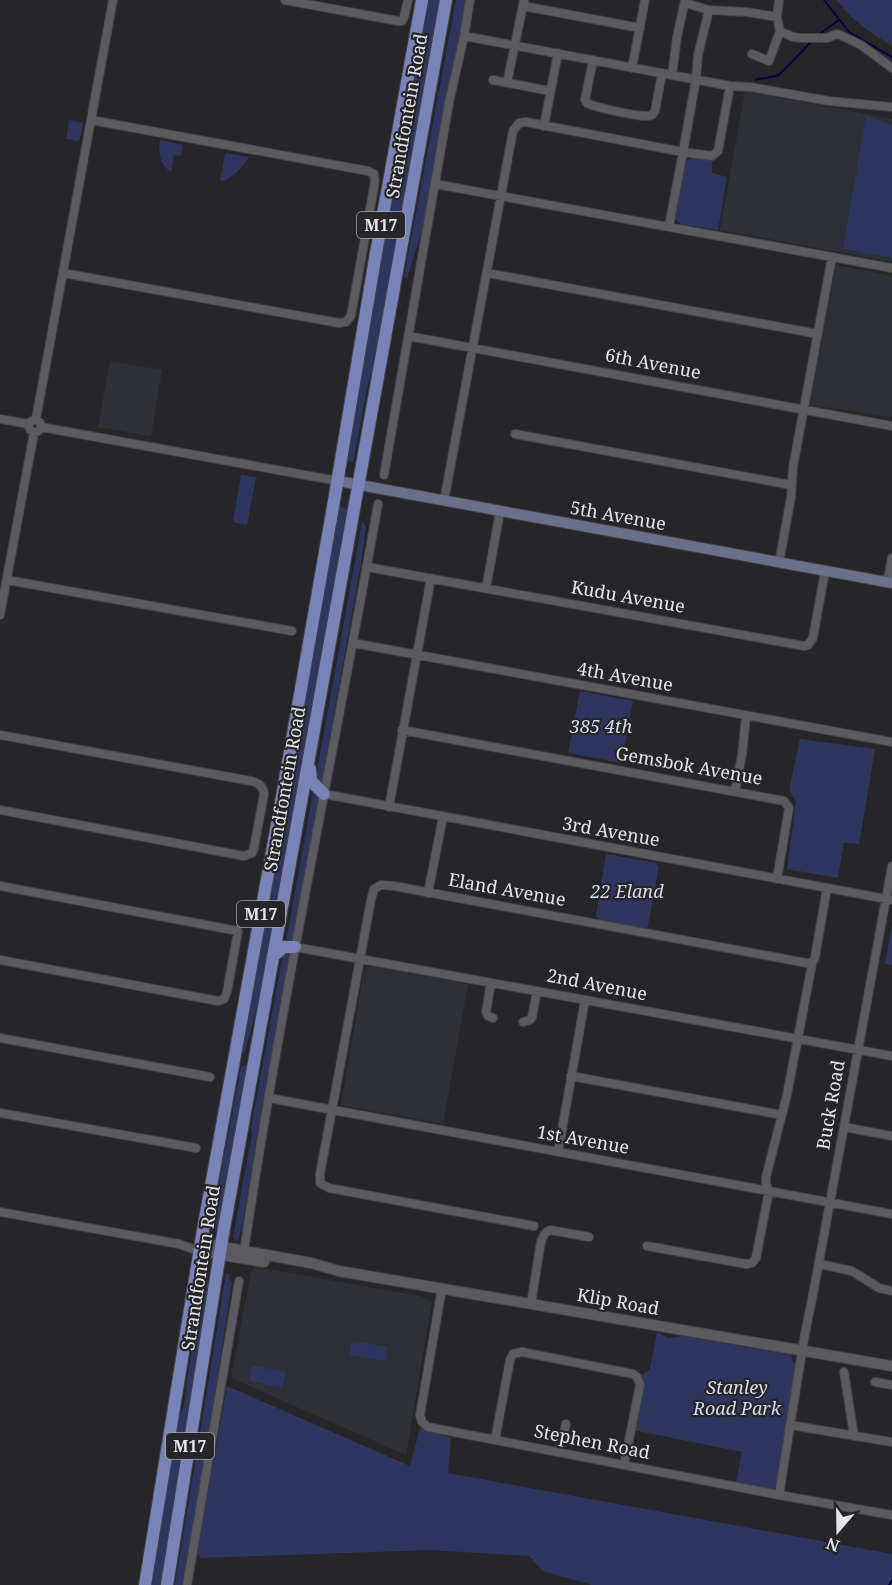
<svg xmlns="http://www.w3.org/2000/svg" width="892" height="1585" font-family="'Noto Serif',serif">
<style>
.built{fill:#2e3038}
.green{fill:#2e365f}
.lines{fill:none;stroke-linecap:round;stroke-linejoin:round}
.stream{stroke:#0a0143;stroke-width:2}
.minor-casing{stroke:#424245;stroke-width:10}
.tertiary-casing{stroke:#424245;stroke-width:12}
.secondary-casing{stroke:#424245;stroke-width:12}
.primary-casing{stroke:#424245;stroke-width:14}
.minor{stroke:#5b5b5f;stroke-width:8}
.tertiary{stroke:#5b5b5f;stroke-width:10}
.secondary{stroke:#6a6f8b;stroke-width:10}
.primary{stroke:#7983b7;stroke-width:12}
.labels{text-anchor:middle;stroke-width:4.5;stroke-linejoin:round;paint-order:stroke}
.shield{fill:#262629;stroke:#abacae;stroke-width:1.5}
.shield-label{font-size:16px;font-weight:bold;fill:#e4e5e7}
.street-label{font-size:18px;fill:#e4e5e7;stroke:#262629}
.park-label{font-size:18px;font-style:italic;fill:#d5daef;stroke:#262629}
</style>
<rect width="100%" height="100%" fill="#262629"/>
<path class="built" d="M745,91L892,119V262L720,230Z
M836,265L892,276V417L810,405Z
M110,361L162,370L151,436L98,427Z
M371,966L468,984L443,1124L341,1105L364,970Z
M255,1267L420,1296L432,1302L406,1455L231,1378L251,1272Z"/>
<path class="green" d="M427,0H441L377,357L368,383L353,462L348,461L347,455L369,325Z
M456,0H466L422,230L407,278L404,277Z
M837,0H892V46C872,34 850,19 837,0Z
M866,116L892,125V258L843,249Z
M69,120L83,123L79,141L66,139Z
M160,140L183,145L181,156L174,155L171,172C160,164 158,154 160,140Z
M227,153L248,157V159L236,173L225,181L220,180L225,155Z
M692,157L712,160V173L727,177L718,231L712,229L681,224L674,218L684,163Z
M241,475L256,477L247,525L233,522Z
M339,506L347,509L264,979L245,1052L240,1055Z
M362,522L366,526L361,563L293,941L286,942Z
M580,691L633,701L621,763L568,753Z
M800,739L875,749L859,844L844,843L838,878L787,869L796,802L789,790Z
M606,854L656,863L659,867L647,930L600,921L596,916Z
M892,925V965L885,964Z
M287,952L289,955L290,958L263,1099L243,1221L238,1240L235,1241L233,1237L252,1134L251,1128L282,959L283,954Z
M252,1056L236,1140L231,1152L217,1231H213L211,1224L241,1067L246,1065Z
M226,1274H229L230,1280L232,1282L211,1418L182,1585H175Z
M202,1280L211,1281L162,1585H152L179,1416C187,1405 186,1386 188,1373C189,1364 191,1356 193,1348L191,1345Z
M657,1332L668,1338L683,1336L791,1355L793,1362L796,1363L778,1483L773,1490L736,1483L742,1452L633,1430L641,1376L650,1369Z
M352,1341L388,1347L385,1361L349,1355Z
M252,1365L286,1372L282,1388L249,1381Z
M227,1386L410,1466L420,1428L451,1438L448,1473L892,1554V1585H592L543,1571L529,1556L429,1550L201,1558L197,1553Z"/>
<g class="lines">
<path class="stream" d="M824,0L849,32L892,57
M818,35L839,20
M756,80L757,79L766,78L779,75L812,41
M889,1585L892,1580"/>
<defs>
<path id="minor" d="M285,0L398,21H402L404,17L408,0
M779,0L777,17L780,31L793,37L802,38H827L837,34L840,35L861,45L892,68
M685,3L709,10L747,12L777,17
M523,6L640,28
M709,10L698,55L696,79L683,152L712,156L718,151L730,86
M464,36L730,86L750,87L829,101L892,107
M752,54L769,61L780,31
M593,60L585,100L587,103C597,108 635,116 647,116C652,116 652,115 655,111L662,73
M632,68L645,0
M672,75L677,37L685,0
M493,80L550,91
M507,83L524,0
M544,126L558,53
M435,184L892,268
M63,273L339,323L346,322L351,316L375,181L374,174L368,171L91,120
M487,273L818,334
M408,336L892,426
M0,419L28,424
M36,419L113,0
M29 426a6 6 0 1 1 12 0a6 6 0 1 1-12 0Z
M41,427L338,481
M515,434L791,485
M384,475L449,103L464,36L470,0
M444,501L513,131L519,123L526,122L683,152L669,226
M779,563L791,497L793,467L832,257
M367,567L804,646L808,645L813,638L825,571
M7,580L292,631
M887,583L892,558
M486,588L500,512
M0,615L34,433
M353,643L892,742
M402,730L784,801L789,808L777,879
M0,735L251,781C259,783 263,786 264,794L254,848L252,853L244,856L0,810
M735,791L742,755L746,716
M324,794L892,900
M389,807L431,578
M0,886L238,931L227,992L224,999L218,1001L0,960
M428,893L443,817
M295,947L892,1056
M491,983L486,1012L488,1016L493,1018
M523,1022L530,1020L532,1017L537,991
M0,1038L210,1077
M571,1076L782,1115
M269,1098L892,1214
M0,1113L196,1148
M844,1127L892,1136
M558,1152L585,1000
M0,1212L179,1244L199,1251
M534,1226L329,1188L320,1183V1174L371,900L374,889L381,885L394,886L812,964
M647,1246L746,1264L752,1263L756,1258L769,1191L766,1184V1177L787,1095L812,964L815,957L827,888
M244,1251C281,1001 334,753 378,504
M819,1264L852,1271L879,1288L892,1291
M442,1288L420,1415L422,1422L428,1427L779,1495L892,1515
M531,1304L540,1247C541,1240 543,1233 550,1230L589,1237
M844,1372L854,1436
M875,1382L892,1385
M790,1425L892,1442
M495,1440L510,1360L513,1354L522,1352L633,1374L637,1377L640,1385L624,1465
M559,1452L566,1424
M779,1495L804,1339L814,1289L892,866
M187,1585L239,1281"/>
<path id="tertiary" d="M201,1243L311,1263L339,1271L892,1366
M199,1251L264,1262"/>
<path id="secondary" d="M338,481L892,583"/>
<path id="primary" d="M310,769L311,781L324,794
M273,956L284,947H295
M145,1585L203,1230L280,808L334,501L376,253L422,0
M167,1585L223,1234L446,0"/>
</defs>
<use href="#minor" class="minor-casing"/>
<use href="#tertiary" class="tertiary-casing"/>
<use href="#secondary" class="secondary-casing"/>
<use href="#primary" class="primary-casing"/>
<use href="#minor" class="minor"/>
<use href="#tertiary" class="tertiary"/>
<use href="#secondary" class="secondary"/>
<use href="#primary" class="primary"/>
</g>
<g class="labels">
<g class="shield">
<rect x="357" y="212" width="48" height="26" rx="4.5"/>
<rect x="237" y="901" width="48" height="26" rx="4.5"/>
<rect x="166" y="1433" width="48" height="26" rx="4.5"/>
</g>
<g class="shield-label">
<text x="381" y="231">M17</text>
<text x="261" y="920">M17</text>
<text x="190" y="1452">M17</text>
</g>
<g class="street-label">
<text transform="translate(407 116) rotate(-80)" y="6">Strandfontein Road</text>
<text transform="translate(653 364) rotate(11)" y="6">6th Avenue</text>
<text transform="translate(618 516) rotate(10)" y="6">5th Avenue</text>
<text transform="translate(628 597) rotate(10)" y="6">Kudu Avenue</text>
<text transform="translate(625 677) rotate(10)" y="6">4th Avenue</text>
<text transform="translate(689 766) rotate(10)" y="6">Gemsbok Avenue</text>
<text transform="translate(285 789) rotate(-80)" y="6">Strandfontein Road</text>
<text transform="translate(611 832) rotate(10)" y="6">3rd Avenue</text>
<text transform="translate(507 890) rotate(10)" y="6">Eland Avenue</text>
<text transform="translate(597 985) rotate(11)" y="6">2nd Avenue</text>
<text transform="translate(831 1105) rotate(-80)" y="6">Buck Road</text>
<text transform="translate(583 1140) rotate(10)" y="6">1st Avenue</text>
<text transform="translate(201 1268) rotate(-81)" y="6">Strandfontein Road</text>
<text transform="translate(618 1302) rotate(10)" y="6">Klip Road</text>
<text transform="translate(592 1442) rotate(11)" y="6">Stephen Road</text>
</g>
<g class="park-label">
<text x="601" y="733">385 4th</text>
<text x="627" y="898">22 Eland</text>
<text x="737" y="1394">Stanley<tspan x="737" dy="21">Road Park</tspan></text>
</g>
</g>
<g transform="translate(838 1531) rotate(200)" stroke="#262629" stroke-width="4.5" paint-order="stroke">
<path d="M0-4.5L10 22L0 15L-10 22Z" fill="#e4e5e7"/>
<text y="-9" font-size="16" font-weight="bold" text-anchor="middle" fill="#e4e5e7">N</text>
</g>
</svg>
